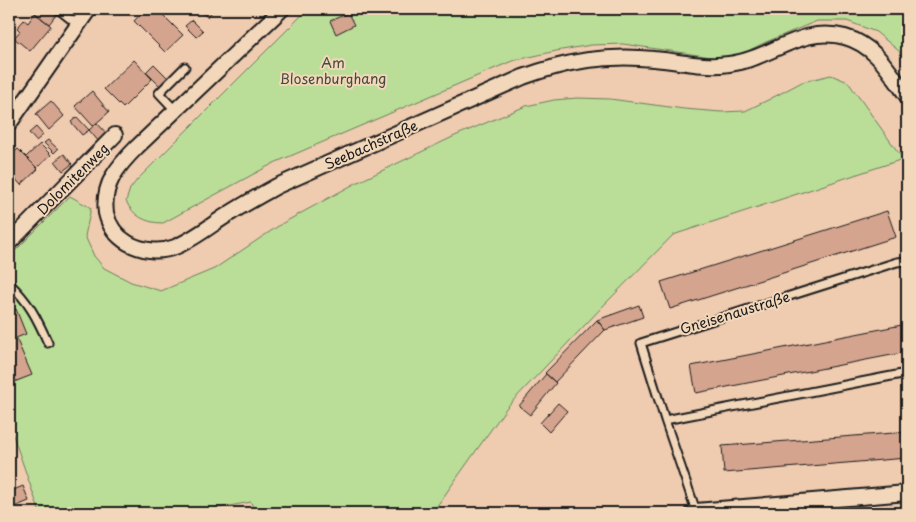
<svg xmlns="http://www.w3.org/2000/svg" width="916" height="522" font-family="'Playpen Sans',sans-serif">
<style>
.green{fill:#bade98;stroke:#6b7d5a}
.building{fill:#d5a48f;stroke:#1c1c1c}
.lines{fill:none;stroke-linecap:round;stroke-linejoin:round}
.service-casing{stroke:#1c1c1c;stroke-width:11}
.minor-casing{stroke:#1c1c1c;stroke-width:18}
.service{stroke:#f3d7ba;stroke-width:7}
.minor{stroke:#f3d7ba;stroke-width:14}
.labels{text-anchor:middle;stroke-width:4;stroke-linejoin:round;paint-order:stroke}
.park-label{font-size:14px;fill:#444c3b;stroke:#f3d7ba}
.street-label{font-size:14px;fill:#1c1c1c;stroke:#f3d7ba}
</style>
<rect width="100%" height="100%" fill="#efcbb0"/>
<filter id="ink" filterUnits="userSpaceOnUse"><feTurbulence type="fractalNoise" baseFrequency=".02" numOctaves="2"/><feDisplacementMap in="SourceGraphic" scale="10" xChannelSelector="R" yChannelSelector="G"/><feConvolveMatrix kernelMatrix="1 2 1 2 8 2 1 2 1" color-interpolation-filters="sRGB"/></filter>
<g filter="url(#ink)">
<path class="green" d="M308,9H907V66L899,51L876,32L847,21H817L766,42L739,55L718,58L623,44L591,45L556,51L512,61L274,163L163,223C146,223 133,216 126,201L130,189L137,180Z
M831,75L848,82L903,159L673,235L603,306L507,407L432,513H255L251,502L191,513H40L9,424V257L70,196L91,208L85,236L94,256L104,268L131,282L161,291L214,269L283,223L356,183L457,135L526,106L554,100L577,98L610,99L684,109L721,112L745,111L768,100L802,82Z"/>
<path class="building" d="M39,9H50L57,14L49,24L35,13Z
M143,9H157L183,35L165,52L134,21L145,10Z
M197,9H215L207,17Z
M35,13L51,26L30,51L14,38L20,31L17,28L24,20L28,23Z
M348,13L354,25L336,34L330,21Z
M192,20L203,31L196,37L185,26Z
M134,60L152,79L123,108L104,89Z
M154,64L168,78L160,86L146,72Z
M92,91L109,112L93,126L75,106Z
M51,101L64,116L49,130L36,114Z
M77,117L89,130L82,135L71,122Z
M97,123L108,135L99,142L89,130Z
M36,127L43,135L36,141L29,133Z
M48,140L58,149L54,153L44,143Z
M40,144L51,155L37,168L26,157Z
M18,149L38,169L21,185L9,172V157Z
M64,154L72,164L63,171L55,161Z
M887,211L896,237L670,309L661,282Z
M639,305L643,317L605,330L597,320Z
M16,309L26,334L16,338L32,375L9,384V312Z
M597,320L605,330L555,382L545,373Z
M907,324V352L696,393L691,366Z
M546,374L556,383L530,415L519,406Z
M558,403L567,411L549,432L540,423Z
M907,432V458L724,473L722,446Z
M23,486L29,501L9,509V492Z"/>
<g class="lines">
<defs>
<path id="service" d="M58,9L78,25
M175,110L159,93L185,67
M9,283C29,302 37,318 48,343
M665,420L907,373
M696,511L665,420L641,343L897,262L907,261"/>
<path id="minor" d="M282,9L137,147C118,166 102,184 106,213C109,226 116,236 128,243C142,251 160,253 175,247C190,241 205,230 218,221C237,208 257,197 277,186L523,77C567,61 607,54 654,59C679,61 704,68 729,64C771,59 800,25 845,37C875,45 890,72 907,96
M9,124L89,9
M9,243L115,135
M692,513L696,511L907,493"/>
</defs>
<use href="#service" class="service-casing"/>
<use href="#minor" class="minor-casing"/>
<use href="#service" class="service"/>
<use href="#minor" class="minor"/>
</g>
</g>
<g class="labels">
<g class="park-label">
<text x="333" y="68">Am<tspan x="333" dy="16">Blosenburghang</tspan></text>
</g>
<g class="street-label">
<text transform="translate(371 145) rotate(-24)" y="5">Seebachstraße</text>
<text transform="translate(73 179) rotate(-45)" y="5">Dolomitenweg</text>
<text transform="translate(735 313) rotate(-17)" y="5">Gneisenaustraße</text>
</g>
</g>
<rect width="916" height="522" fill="none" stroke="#f3d7ba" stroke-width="30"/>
<rect x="15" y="15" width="886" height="492" fill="none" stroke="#1c1c1c" stroke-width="2" filter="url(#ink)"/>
</svg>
